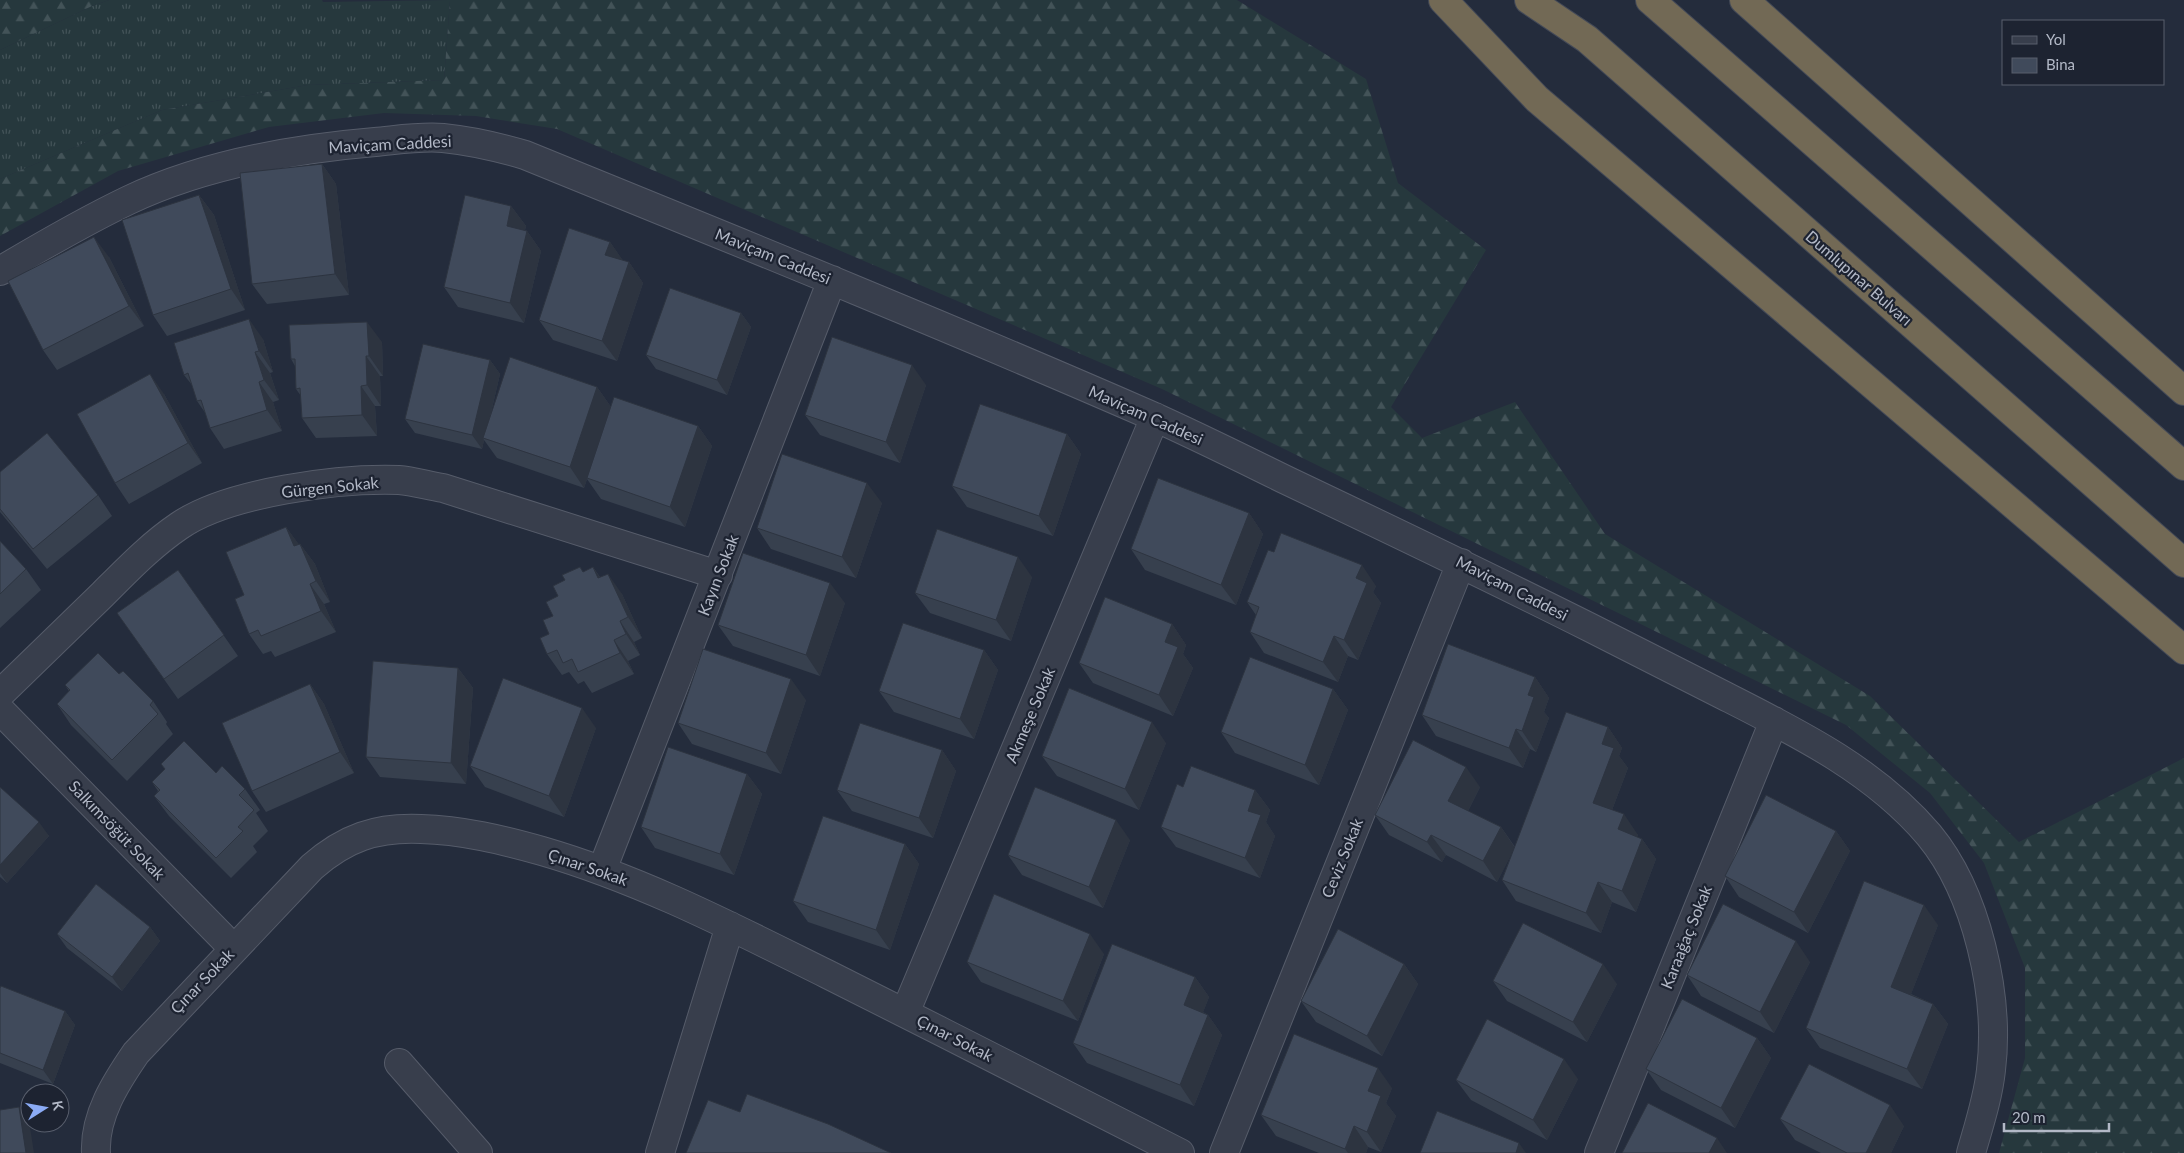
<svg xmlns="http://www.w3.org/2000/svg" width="2184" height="1153" font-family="Lato,sans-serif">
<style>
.grass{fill:url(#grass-tufts)}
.forest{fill:url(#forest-firs)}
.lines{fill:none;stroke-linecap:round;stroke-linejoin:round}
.minor-casing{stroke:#565c6a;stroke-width:30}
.highway-casing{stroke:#434957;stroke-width:30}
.minor{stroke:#383e4c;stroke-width:28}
.highway{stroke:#726955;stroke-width:28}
.wall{fill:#37404e}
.shaded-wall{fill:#2d3440}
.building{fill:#404a5b;stroke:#2d3440}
.labels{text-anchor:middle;stroke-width:4.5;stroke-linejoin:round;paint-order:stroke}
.street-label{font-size:16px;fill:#b3b9c7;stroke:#1d2331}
</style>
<defs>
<pattern id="grass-tufts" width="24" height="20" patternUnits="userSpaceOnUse" patternTransform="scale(1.25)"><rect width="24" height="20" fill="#26383d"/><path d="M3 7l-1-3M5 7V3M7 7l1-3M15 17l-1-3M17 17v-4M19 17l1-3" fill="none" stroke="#435358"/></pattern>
<pattern id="forest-firs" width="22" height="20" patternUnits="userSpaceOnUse" patternTransform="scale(1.25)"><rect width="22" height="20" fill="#26383d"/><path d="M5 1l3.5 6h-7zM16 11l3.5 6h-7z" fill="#435358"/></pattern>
</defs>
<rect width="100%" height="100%" fill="#242c3c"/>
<path class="grass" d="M109,0H322L323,2L450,0L444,80L308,85L162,110L0,179V50L92,6Z"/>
<path class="forest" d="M0,0H109L92,6L0,50Z
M450,0H1237L1366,79L1398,183L1486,250L1391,407L1422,438L1515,402L1605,534L1870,696L2019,842L2184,758V1153H1999L2025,1058V968L1984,863L1930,793L1846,725L1162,389L557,129L476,116L384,113L269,127L118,171L0,236V179L162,110L308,85L444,80Z"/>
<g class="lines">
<defs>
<path id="minor" d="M0,271C42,246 85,221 129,200C205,164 292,149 375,142C397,140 421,136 443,138C472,141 498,147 525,155C734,240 944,325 1150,415C1197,436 1243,459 1288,481C1389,529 1489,577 1589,627C1634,650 1680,673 1725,696C1798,733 1875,771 1929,835C1977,893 2000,996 1991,1070C1988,1098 1979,1125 1971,1153
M0,694C34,661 69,627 103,594C127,570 151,545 179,526C228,492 340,478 399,480C413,481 429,486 443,488L718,575
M0,710L234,949
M602,870L832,280
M905,1013L1155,417
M399,1063L478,1153
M96,1153C94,1116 116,1082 136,1053L312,867C345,838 376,827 421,829C462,830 503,840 542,851C642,880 734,928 827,974C945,1033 1062,1093 1180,1153
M660,1153L730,926
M1224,1153L1461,563
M1599,1153L1774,721"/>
<path id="highway" d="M1443,0L1537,99L2184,650
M1529,0L1587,39L2184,563
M1650,0L2184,466
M1744,0L2184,391"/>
</defs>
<use href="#minor" class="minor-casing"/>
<use href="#highway" class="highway-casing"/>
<use href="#minor" class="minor"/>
<use href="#highway" class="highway"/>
</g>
<path class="wall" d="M322,164L336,184L349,295L267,304L252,284Z
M199,195L214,215L245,310L167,336L153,315Z
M511,206L526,226L525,230L527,231L541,251L524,323L458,307L444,287Z
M610,242L623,261L629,262L643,283L617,361L553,340L539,320Z
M109,257L144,326L57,370L43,350Z
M741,313L751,327L727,395L656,369L646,355Z
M263,339L273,372L270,373L279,400L273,402L282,431L224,449L210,428L206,414L197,401L192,385L184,375Z
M382,342L383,376H380L381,406H375L377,436L316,438L302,418L301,396L296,389L295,366L291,359Z
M490,360L500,374L491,413L597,387L611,407L698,426L712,446L685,527L601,499L587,479L584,488L497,458L484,440L482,449L415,433L405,419Z
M926,385L900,463L820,435L805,415Z
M164,394L202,463L129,504L115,483Z
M1067,434L1081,454L1053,536L967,507L952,486Z
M0,472L98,495L112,516L47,569L0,512Z
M882,503L856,578L771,549L757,528Z
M1249,513L1263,534L1236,605L1145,570L1131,549Z
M286,527L299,545L300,544L315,564L330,602L324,604L336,632L275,657L271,651L263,654L249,634L244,595Z
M0,541L26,569L41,590L0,628Z
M593,567L600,577L622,594L642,638L634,642L640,655L628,661L634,674L592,693L584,681L578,684L569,672L562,675L547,654L549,634L558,596L584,572Z
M178,570L238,656L178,699L117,613Z
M1032,577L1011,641L930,613L915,593Z
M1376,586L1373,592L1381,603L1358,660L1348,656L1338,682L1264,653L1250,632L1256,615L1247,602Z
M845,603L820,676L733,646L718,625Z
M1172,624L1186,645L1183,654L1193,668L1173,716L1093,683L1079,663Z
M984,650L998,670L974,739L894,712L879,691Z
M458,668L473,688L466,784L380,777L366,757Z
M119,674L153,701L167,722L166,724L173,734L127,781L71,725L57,704L69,691L65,685Z
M1535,677L1549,698L1544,712L1549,718L1536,752L1530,749L1523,768L1436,736L1422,715Z
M310,684L324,704L354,773L266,812L252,791Z
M1333,689L1348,710L1319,785L1235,753L1221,732Z
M806,700L781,774L692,744L678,723Z
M1608,727L1622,748L1619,756L1628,768L1612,810L1638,835L1637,837L1642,839L1656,859L1636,912L1612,902L1601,933L1516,901L1502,880L1513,850L1497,882L1446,855L1442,862L1389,835L1375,815L1480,787L1468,811L1501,827L1515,847Z
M596,728L564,817L485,787L470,766Z
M1166,743L1139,810L1057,776L1042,756Z
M942,750L956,771L933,838L852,811L837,790Z
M161,764L216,773L245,789L260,810L256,813L268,831L253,846L257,852L231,878L169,816L154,796L158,791L152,782L165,769Z
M747,774L762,794L734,875L655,848L641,827Z
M0,787L49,836L7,883L0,877Z
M1183,787L1255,790L1270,810L1266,822L1275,836L1260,878L1176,847L1161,827Z
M1836,831L1850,851L1808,933L1739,897L1725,876Z
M1130,840L1103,908L1022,875L1008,855Z
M905,844L919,864L890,950L808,922L793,901Z
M1938,925L1911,994L1933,1004L1948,1024L1922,1089L1820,1048L1806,1028Z
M150,927L160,941L122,991L67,948L57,934Z
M1104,954L1078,1021L981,982L967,962Z
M1810,962L1774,1033L1701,996L1687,975Z
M1404,964L1418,984L1382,1056L1316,1022L1301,1001Z
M1195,977L1209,997L1203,1012L1208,1015L1222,1035L1194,1106L1087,1063L1073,1043Z
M1493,981L1617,984L1587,1042L1507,1001Z
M0,988L65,1011L75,1025L53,1084L0,1063Z
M1757,1038L1771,1058L1735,1128L1661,1090L1646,1069Z
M1578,1079L1547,1140L1471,1100L1456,1080Z
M1392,1088L1386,1103L1396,1116L1381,1152L1368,1147L1366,1153H1319L1276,1136L1261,1115Z
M1780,1119L1904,1126L1891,1153H1821L1795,1140Z"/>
<path class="shaded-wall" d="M322,164L336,184L349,295L335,274Z
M199,195L214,215L245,310L231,289Z
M511,206L526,226L521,246L507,226Z
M527,231L541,251L524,323L510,303Z
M94,237L109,257L144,326L129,306Z
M610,242L624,262L605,255Z
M629,262L643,283L617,361L602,341Z
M741,313L751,327L727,395L717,380Z
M249,319L263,339L273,372L259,351Z
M367,322L382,342L383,376L369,356Z
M255,352L270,373L279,400L264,380Z
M366,356L380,376L381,406L367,385Z
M490,360L500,374L485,438H483L484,440L482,449L472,435Z
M912,365L926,385L900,463L886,442Z
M150,374L164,394L202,463L188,443Z
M259,382L273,402L282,431L267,410Z
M361,386L375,406L377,436L362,415Z
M597,387L611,407L584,488L570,467Z
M698,426L712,446L685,527L670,507Z
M1067,434L1081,454L1053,536L1039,516Z
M867,483L882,503L856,578L842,557Z
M1249,513L1263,534L1236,605L1221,585Z
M286,527L301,547L294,546Z
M300,544L315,564L330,602L316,581Z
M1018,557L1032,577L1011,641L996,620Z
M1362,565L1376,586L1373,592L1381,603L1358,660L1344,640L1356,578Z
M593,567L607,588L598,578Z
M608,574L622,594L642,638L628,617Z
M830,583L845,603L820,676L806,655Z
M310,584L324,604L336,632L321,611Z
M620,621L634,642L640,655L626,634Z
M1172,624L1186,645L1183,654L1193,668L1173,716L1159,695L1165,642Z
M1334,636L1348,656L1338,682L1323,662Z
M614,640L628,661L634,674L620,653Z
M984,650L998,670L974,739L960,719Z
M458,668L473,688L466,784L451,763Z
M1535,677L1549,698L1544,712L1549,718L1536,752L1522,731L1528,695Z
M791,679L806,700L781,774L766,753Z
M310,684L324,704L354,773L340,752Z
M1333,689L1348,710L1319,785L1305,765Z
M582,708L596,728L564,817L549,796Z
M1152,722L1166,743L1139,810L1125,789Z
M1608,727L1622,748L1619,756L1628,768L1607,823L1593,803L1602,744Z
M1516,729L1530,749L1523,768L1509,748Z
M942,750L956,771L933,838L919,818Z
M1466,767L1480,787L1463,821L1448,801Z
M747,774L762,794L734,875L720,854Z
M1255,790L1270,810L1266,822L1275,836L1260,878L1245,858L1248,811Z
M1624,814L1638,835L1632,850L1618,829Z
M1116,820L1130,840L1103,908L1089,887Z
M39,822L49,836L7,883L0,873V865Z
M1501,827L1515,848L1497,882L1483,861Z
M1836,831L1850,851L1808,933L1794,912Z
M1431,835L1446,855L1442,862L1427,842Z
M1642,839L1656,859L1636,912L1622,891Z
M905,844L919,864L890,950L876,930Z
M1598,882L1612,902L1601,933L1586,913Z
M1924,905L1938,925L1906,1007L1891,987Z
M150,927L160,941L122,991L112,977Z
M1090,934L1104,954L1078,1021L1063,1001Z
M1796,941L1810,962L1774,1033L1760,1012Z
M1404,964L1418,984L1382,1056L1367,1036Z
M1603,964L1617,984L1587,1042L1573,1022Z
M1195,977L1209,997L1198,1025L1184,1005Z
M1933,1004L1948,1024L1922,1089L1907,1069Z
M65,1011L75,1025L53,1084L43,1070Z
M1208,1015L1222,1035L1194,1106L1180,1085Z
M1757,1038L1771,1058L1735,1128L1721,1108Z
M1564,1059L1578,1079L1547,1140L1533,1120Z
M1378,1068L1392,1088L1386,1103L1396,1116L1381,1152L1367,1132L1368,1091Z
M1890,1105L1904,1126L1891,1153H1866Z
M19,1107L29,1121L34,1153H26Z
M1354,1126L1368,1147L1366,1153H1348L1345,1149Z
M1717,1138L1727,1153H1709Z
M1519,1143L1526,1153H1516Z"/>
<path class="building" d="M322,164L335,274L252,284L240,173Z
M199,195L231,289L153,315L122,220Z
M465,195L511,206L507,226L527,231L510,303L444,287Z
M569,228L610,242L605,255L629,262L602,341L539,320Z
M94,237L129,306L43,350L8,281Z
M670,288L741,313L717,380L646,355Z
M249,319L259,351L255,352L264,380L259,382L267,410L210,428L201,400L197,401L188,373L184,375L174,343Z
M367,322L369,356H366L367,385L361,386L362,415L302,418L300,388L296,389L295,359H291L289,325Z
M832,337L912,365L886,442L805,415Z
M423,344L490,360L472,435L405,419Z
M510,357L597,387L570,467L483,438Z
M150,374L188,443L115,483L77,414Z
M614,397L698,426L670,507L587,478Z
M980,404L1067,434L1039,516L952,486Z
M47,433L98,495L33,549L0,509V472Z
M782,454L867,483L842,557L757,528Z
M1158,478L1249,513L1221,585L1131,549Z
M286,527L294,546L300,544L316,581L310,584L321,611L261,636L258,630L249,634L235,599L244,595L226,552Z
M937,529L1018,557L996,620L915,593Z
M1281,533L1362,565L1356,578L1367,583L1344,640L1334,636L1323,662L1250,632L1259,607L1247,602L1268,550L1274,552Z
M0,541L26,569L0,594Z
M743,553L830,583L806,655L718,625Z
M580,567L583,572L593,567L598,578L608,574L628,617L620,621L626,634L614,640L620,653L578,672L572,659L563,663L557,650L547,654L540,638L549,634L543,620L553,616L546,602L558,596L553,586L565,580L562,575Z
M178,570L224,635L164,679L117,613Z
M1105,597L1172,624L1165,642L1178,647L1159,695L1079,663Z
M903,623L984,650L960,719L879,691Z
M1448,644L1535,677L1528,695L1534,697L1522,731L1516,729L1509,748L1422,715Z
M703,649L791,679L766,753L678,723Z
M98,653L119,674L123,671L153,701L150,705L158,714L112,760L57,704L70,690L65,685Z
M1250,657L1333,689L1305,765L1221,732Z
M373,661L458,668L451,763L366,757Z
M503,678L582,708L549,796L470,766Z
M310,684L340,752L252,791L222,723Z
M1069,688L1152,722L1125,789L1042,756Z
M1566,712L1608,727L1602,744L1614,748L1593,803L1624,814L1618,829L1642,839L1622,891L1598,882L1586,913L1502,880Z
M860,723L942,750L919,818L837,790Z
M1413,740L1466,767L1448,801L1501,827L1483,861L1431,835L1427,842L1375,815Z
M184,741L216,773L222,766L245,789L239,795L254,810L238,827L243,831L216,858L154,796L160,790L152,782L165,769L161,764Z
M668,747L747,774L720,854L641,827Z
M1191,766L1255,790L1248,811L1261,815L1245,858L1161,827L1177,784L1183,787Z
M0,787L39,822L0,865Z
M1035,787L1116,820L1089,887L1008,855Z
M1766,795L1836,831L1794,912L1725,876Z
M823,816L905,844L876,930L793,901Z
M1864,881L1924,905L1891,987L1933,1004L1907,1069L1806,1028Z
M96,884L150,927L112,977L57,934Z
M994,894L1090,934L1063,1001L967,962Z
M1723,904L1796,941L1760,1012L1687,975Z
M1523,923L1603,964L1573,1022L1493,981Z
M1338,929L1404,964L1367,1036L1301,1001Z
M1112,944L1195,977L1184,1005L1208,1015L1180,1085L1073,1043Z
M1,986L65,1011L43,1070L0,1053V988Z
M1682,999L1757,1038L1721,1108L1646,1069Z
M1487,1019L1564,1059L1533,1120L1456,1080Z
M1294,1034L1378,1068L1368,1091L1381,1096L1367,1132L1354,1126L1345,1149L1261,1115Z
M1809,1064L1890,1105L1866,1153H1847L1780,1119Z
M747,1094L828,1124L891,1153H686L708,1100L740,1112Z
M1648,1103L1717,1138L1709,1153H1622Z
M19,1107L26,1153H0V1110Z
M1437,1111L1519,1143L1516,1153H1420Z"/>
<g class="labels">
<g class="street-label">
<text transform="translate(390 144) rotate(-3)" y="6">Maviçam Caddesi</text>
<text transform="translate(773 256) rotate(22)" y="6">Maviçam Caddesi</text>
<text transform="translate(1859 278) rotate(41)" y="6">Dumlupınar Bulvarı</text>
<text transform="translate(1146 415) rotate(24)" y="6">Maviçam Caddesi</text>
<text transform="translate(330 487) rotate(-6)" y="6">Gürgen Sokak</text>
<text transform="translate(718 575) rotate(-69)" y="6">Kayın Sokak</text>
<text transform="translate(1512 588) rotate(27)" y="6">Maviçam Caddesi</text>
<text transform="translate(1030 715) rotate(-67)" y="6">Akmeşe Sokak</text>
<text transform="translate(117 830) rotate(46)" y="6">Salkımsöğüt Sokak</text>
<text transform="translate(1342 858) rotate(-68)" y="6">Ceviz Sokak</text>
<text transform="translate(588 867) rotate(19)" y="6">Çınar Sokak</text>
<text transform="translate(1686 937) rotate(-68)" y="6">Karaağaç Sokak</text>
<text transform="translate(202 981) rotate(-46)" y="6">Çınar Sokak</text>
<text transform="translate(955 1038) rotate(27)" y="6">Çınar Sokak</text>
</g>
</g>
<rect x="2002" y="20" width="162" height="65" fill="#1d2331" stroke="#595f6d"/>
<rect x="2012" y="36" width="25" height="8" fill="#383e4c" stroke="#595f6d"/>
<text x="2046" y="45" font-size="15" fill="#b3b9c7">Yol</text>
<rect x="2012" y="58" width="25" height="15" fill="#404a5b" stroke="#595f6d"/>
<text x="2046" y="70" font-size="15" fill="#b3b9c7">Bina</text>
<g transform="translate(45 1108) rotate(79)"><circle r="24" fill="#1d2331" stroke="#595f6d"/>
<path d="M0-4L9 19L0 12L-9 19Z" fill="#8babf5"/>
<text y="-8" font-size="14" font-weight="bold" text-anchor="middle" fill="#b3b9c7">K</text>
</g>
<path d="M2004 1123v8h105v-8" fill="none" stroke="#b3b9c7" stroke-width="2.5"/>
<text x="2012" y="1123" font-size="15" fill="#b3b9c7" stroke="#1d2331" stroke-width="4" paint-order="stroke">20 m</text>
</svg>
